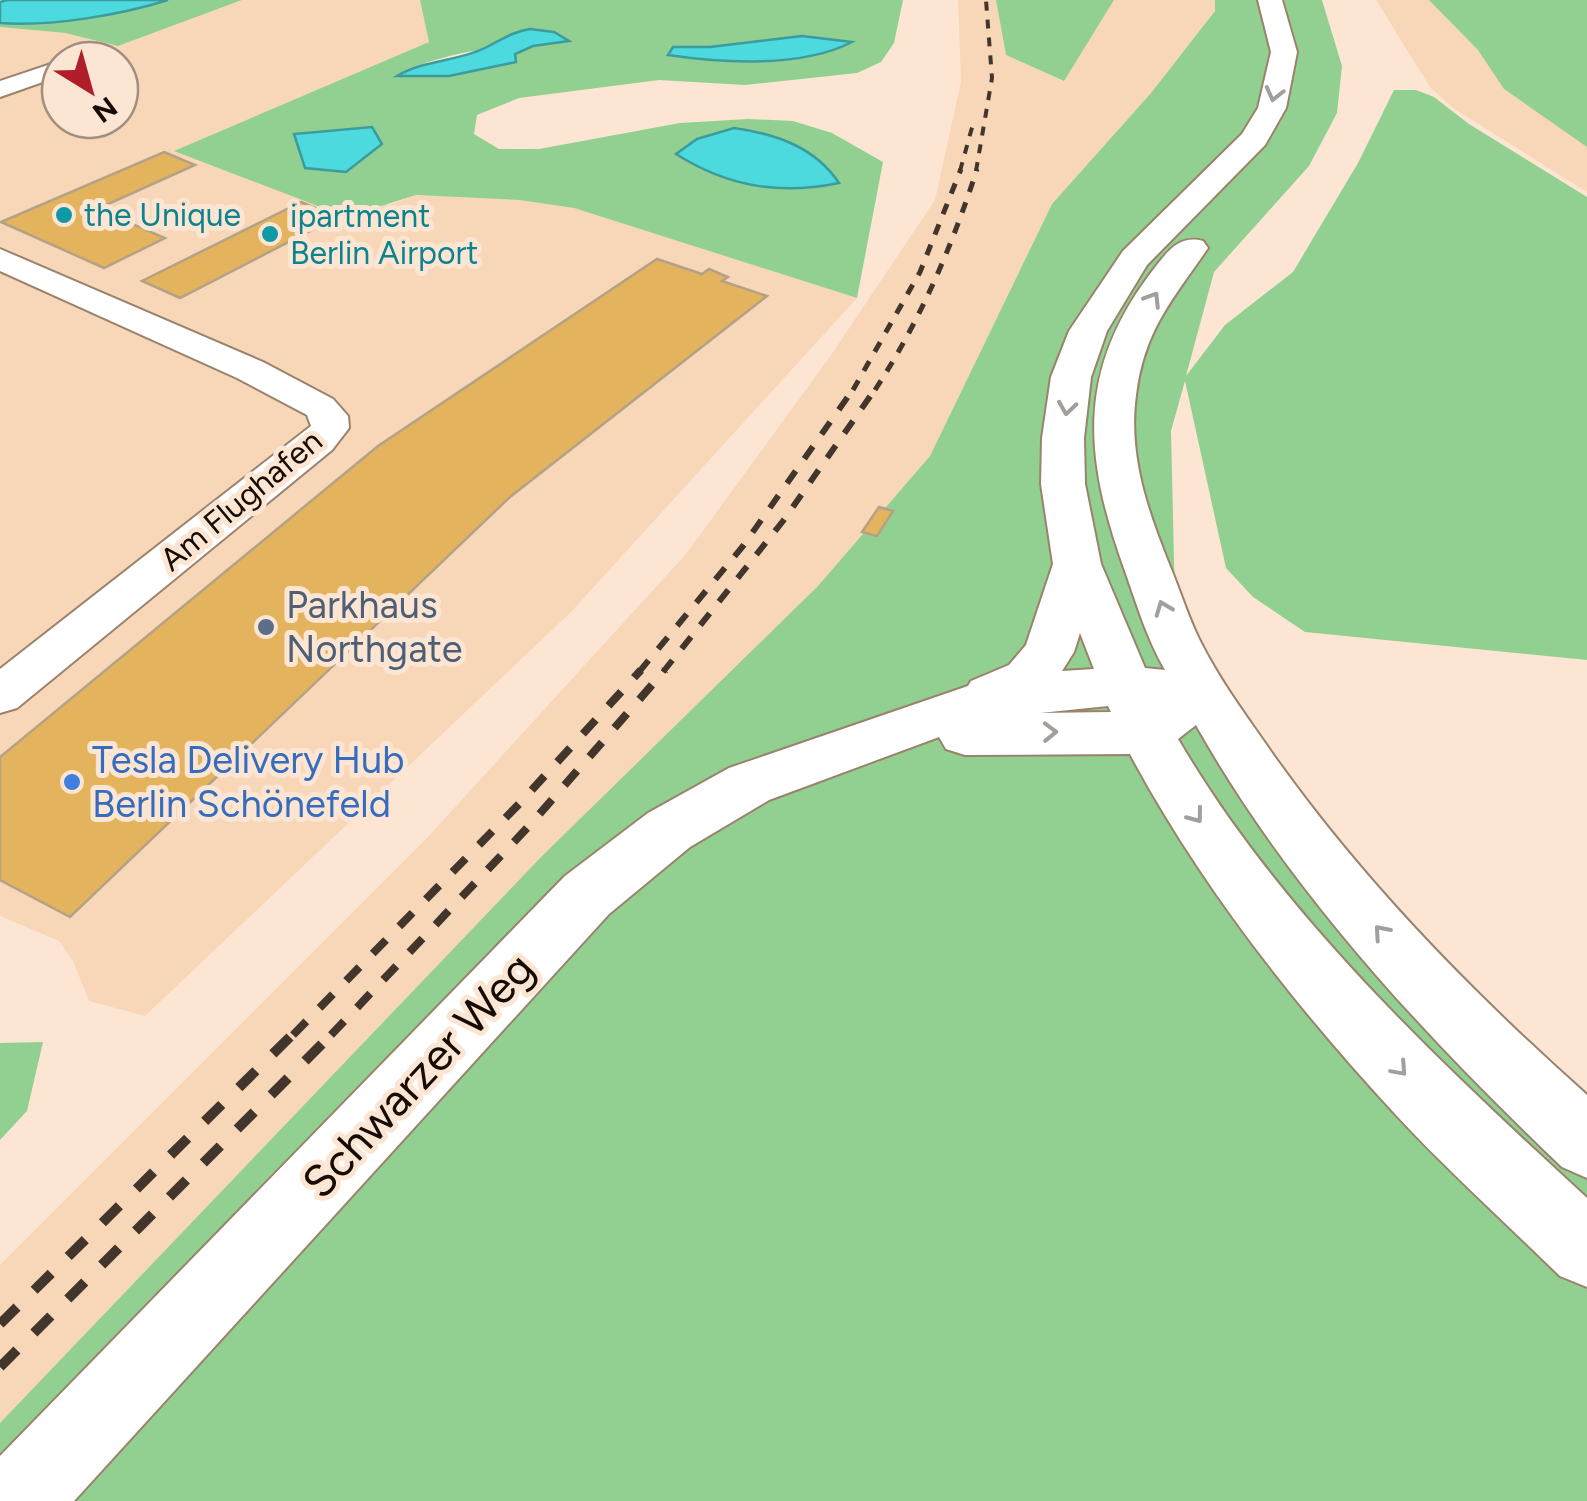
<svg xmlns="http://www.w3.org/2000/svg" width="1587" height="1501" font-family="Figtree,sans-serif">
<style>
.built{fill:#f8d7b9;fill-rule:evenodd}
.green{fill:#92d091;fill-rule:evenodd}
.water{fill:#4cdade;stroke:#3c9c9d;stroke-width:2.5}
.building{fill:#e4b35d;stroke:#b3a286;stroke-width:2.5}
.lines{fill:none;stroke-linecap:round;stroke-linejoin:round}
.street-casing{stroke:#9b826c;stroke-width:4}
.secondary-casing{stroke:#9b826c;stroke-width:4}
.street{fill:#fff;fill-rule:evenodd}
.secondary{fill:#fff;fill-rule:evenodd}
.rail-far4{stroke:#41352c;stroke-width:4;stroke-dasharray:9 9;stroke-linecap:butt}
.rail-far3{stroke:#41352c;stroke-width:5;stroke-dasharray:11 11;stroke-linecap:butt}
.rail-far2{stroke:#41352c;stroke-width:6;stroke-dasharray:15 15;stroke-linecap:butt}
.rail-far1{stroke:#41352c;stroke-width:8;stroke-dasharray:19 19;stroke-linecap:butt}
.rail{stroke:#41352c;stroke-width:10;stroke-dasharray:24 24;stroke-linecap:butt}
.oneway{stroke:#a19e9b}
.culture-dot{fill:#0f9aa8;stroke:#fce6d3;stroke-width:4}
.service-dot{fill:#5c6f8a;stroke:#fce6d3;stroke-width:4}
.shop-dot{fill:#3f7fe0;stroke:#fce6d3;stroke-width:4}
.labels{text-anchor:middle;stroke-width:10;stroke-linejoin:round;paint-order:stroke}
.far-culture-label{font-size:32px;fill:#0d838f;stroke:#fce6d3;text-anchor:start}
.far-street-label{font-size:32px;fill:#150c05;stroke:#fce6d3}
.service-label{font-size:38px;fill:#4e5e75;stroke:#fce6d3;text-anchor:start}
.shop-label{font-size:38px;fill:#366cbe;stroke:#fce6d3;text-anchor:start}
.near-street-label{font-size:45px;fill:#150c05;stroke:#fce6d3}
</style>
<rect width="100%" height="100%" fill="#fce6d3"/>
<path class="built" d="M242,0H420L429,42L176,151L389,205L416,195L519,200L574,208L857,298L571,612L145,1016L89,1001L73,961L59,941L0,916V27L65,33L118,46ZM60,60H120V120H60Z
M958,0H996L1006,55L1063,81L1114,0H1215V11L1151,93L1052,204L930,456L818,586L542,856L0,1423V1265L426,839L686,554L829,358L935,200L961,82Z
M1376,0H1587V192L1453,108L1430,87Z"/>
<path class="green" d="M169,0H242L118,46L65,33L0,27V23C53,27 117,15 169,0Z
M420,0H903L894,43L881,62L857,73L745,85L659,80L519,98L477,115L474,134L499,149H539L680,123L748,119L793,121L832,133L883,162L857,298L574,208L519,200L416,195L359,213H336L174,151L429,42ZM802,36L850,43C796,72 729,58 673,47H710ZM567,41L533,46L515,55V62L449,76L399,75C432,53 528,40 567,41ZM372,127L306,168L295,135Z
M996,0H1114L1064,81L1006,55Z
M1215,0H1322L1342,66L1337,113L1309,166L1214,272L1186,376L1225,325L1293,272L1358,163L1394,90H1416L1434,97L1469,124L1587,197V660L1305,632L1253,597L1226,568L1185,381L1171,431L1175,602L1259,745L1394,914L1587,1107V1501H0V1423L542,856L818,586L930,456L1052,204L1151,93L1215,11Z
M1429,0H1587V147L1504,89L1478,50Z
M43,1042L27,1111L0,1140V1043Z"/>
<path class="water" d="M7,0H168C120,15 50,27 0,23V2Z
M530,29L554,32L569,41L533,46L515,54L516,62L449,76H397C426,59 458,62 487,47C503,39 512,32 530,29Z
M802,36L852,42C802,68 722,63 668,55L673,47H710Z
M372,127L382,144L346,172L305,168L294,134Z
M734,128C776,134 815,147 839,183C780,195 728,187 676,154L697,139Z"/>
<path class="building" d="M164,152L195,165L97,209L165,238L104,268L1,222Z
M301,202L337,217L180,298L142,281Z
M657,259L702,274L709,269L728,277L722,281L767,296L510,497L70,917L0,880V757L378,446Z
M879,507L893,511L877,536L862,532Z"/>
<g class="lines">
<defs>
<path id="street" d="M60,61V76L0,97V81Z
M0,249L263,362L333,399L348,416L349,428L332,450L17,708L0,713V669L311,426L307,415L237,378L0,271Z"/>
<path id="secondary" d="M1258,0H1282L1297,52L1286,108L1265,145L1147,265L1107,331L1091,377L1084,438L1085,484L1101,564L1145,668L1165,670C1147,639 1137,605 1125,571C1085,460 1075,374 1150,274C1165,255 1177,234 1203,241L1208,248C1173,299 1144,330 1136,395C1128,455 1147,509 1169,564C1180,590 1188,617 1200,641C1218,677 1242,710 1265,743C1356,874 1468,989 1587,1095V1178L1562,1167C1424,1035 1290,892 1196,725L1178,739C1280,914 1439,1062 1587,1198V1287L1560,1276C1506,1223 1448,1171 1397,1116C1296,1007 1200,885 1130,754L965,755L946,749L939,737L769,800L690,847L609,914L74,1501H0V1456L565,876L648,813L729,768L968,686L971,681L1009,665L1026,645L1053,564L1041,484L1042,438L1051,377L1069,331L1123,251L1242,134L1258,108L1271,52ZM1080,633L1094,669L1062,671L1074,652ZM1108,706L1111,712L1039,713H1040Z"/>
</defs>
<use href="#street" class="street-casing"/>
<use href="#secondary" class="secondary-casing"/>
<use href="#street" class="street"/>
<use href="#secondary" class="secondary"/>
<path class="rail-far4" d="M960,171L973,124
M976,171L992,78L986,0"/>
<path class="rail-far3" d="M853,390L920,272L961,169
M875,390C920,321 952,247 977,169"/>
<path class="rail-far2" d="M639,672L743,546L854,388
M663,672L783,521L876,388"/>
<path class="rail-far1" d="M293,1035L520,803L641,670
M331,1035L529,826L665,670"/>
<path class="rail" d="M0,1324L295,1032
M0,1367L334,1032"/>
</g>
<defs><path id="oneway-chevron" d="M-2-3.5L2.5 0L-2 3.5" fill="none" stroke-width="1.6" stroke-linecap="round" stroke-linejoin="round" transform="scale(2.5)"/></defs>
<g class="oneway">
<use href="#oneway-chevron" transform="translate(1274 94) rotate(104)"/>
<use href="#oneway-chevron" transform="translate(1153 299) rotate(-58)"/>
<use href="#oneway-chevron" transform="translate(1067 408) rotate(98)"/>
<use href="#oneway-chevron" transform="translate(1163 608) rotate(-111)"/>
<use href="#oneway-chevron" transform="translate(1050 732) rotate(-1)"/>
<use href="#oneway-chevron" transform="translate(1196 816) rotate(53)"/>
<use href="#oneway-chevron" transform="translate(1381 932) rotate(-131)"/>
<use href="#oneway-chevron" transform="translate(1400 1069) rotate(48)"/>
</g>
<g class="culture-dot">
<circle cx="64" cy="215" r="10"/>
<circle cx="270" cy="234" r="10"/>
</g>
<circle class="service-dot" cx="266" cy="627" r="10"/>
<circle class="shop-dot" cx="72" cy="782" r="10"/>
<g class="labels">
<g class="far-culture-label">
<text x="84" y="226">the Unique</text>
<text x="290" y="227">ipartment<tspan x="290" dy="37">Berlin Airport</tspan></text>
</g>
<g class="far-street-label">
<text transform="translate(241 500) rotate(-40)" y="11">Am Flughafen</text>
</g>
<g class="service-label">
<text x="286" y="618">Parkhaus<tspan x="286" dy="44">Northgate</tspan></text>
</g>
<g class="shop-label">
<text x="92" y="773">Tesla Delivery Hub<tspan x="92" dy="44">Berlin Schönefeld</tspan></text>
</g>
<g class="near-street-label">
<text transform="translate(418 1075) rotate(-47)" y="16">Schwarzer Weg</text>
</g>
</g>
<g transform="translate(90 90) rotate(143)"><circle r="48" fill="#fce6d3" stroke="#a08f81" stroke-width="2.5"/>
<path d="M0-8L18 38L0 25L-18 38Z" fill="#b01e29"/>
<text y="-15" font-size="28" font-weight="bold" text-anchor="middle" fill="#150c05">N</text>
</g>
</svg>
